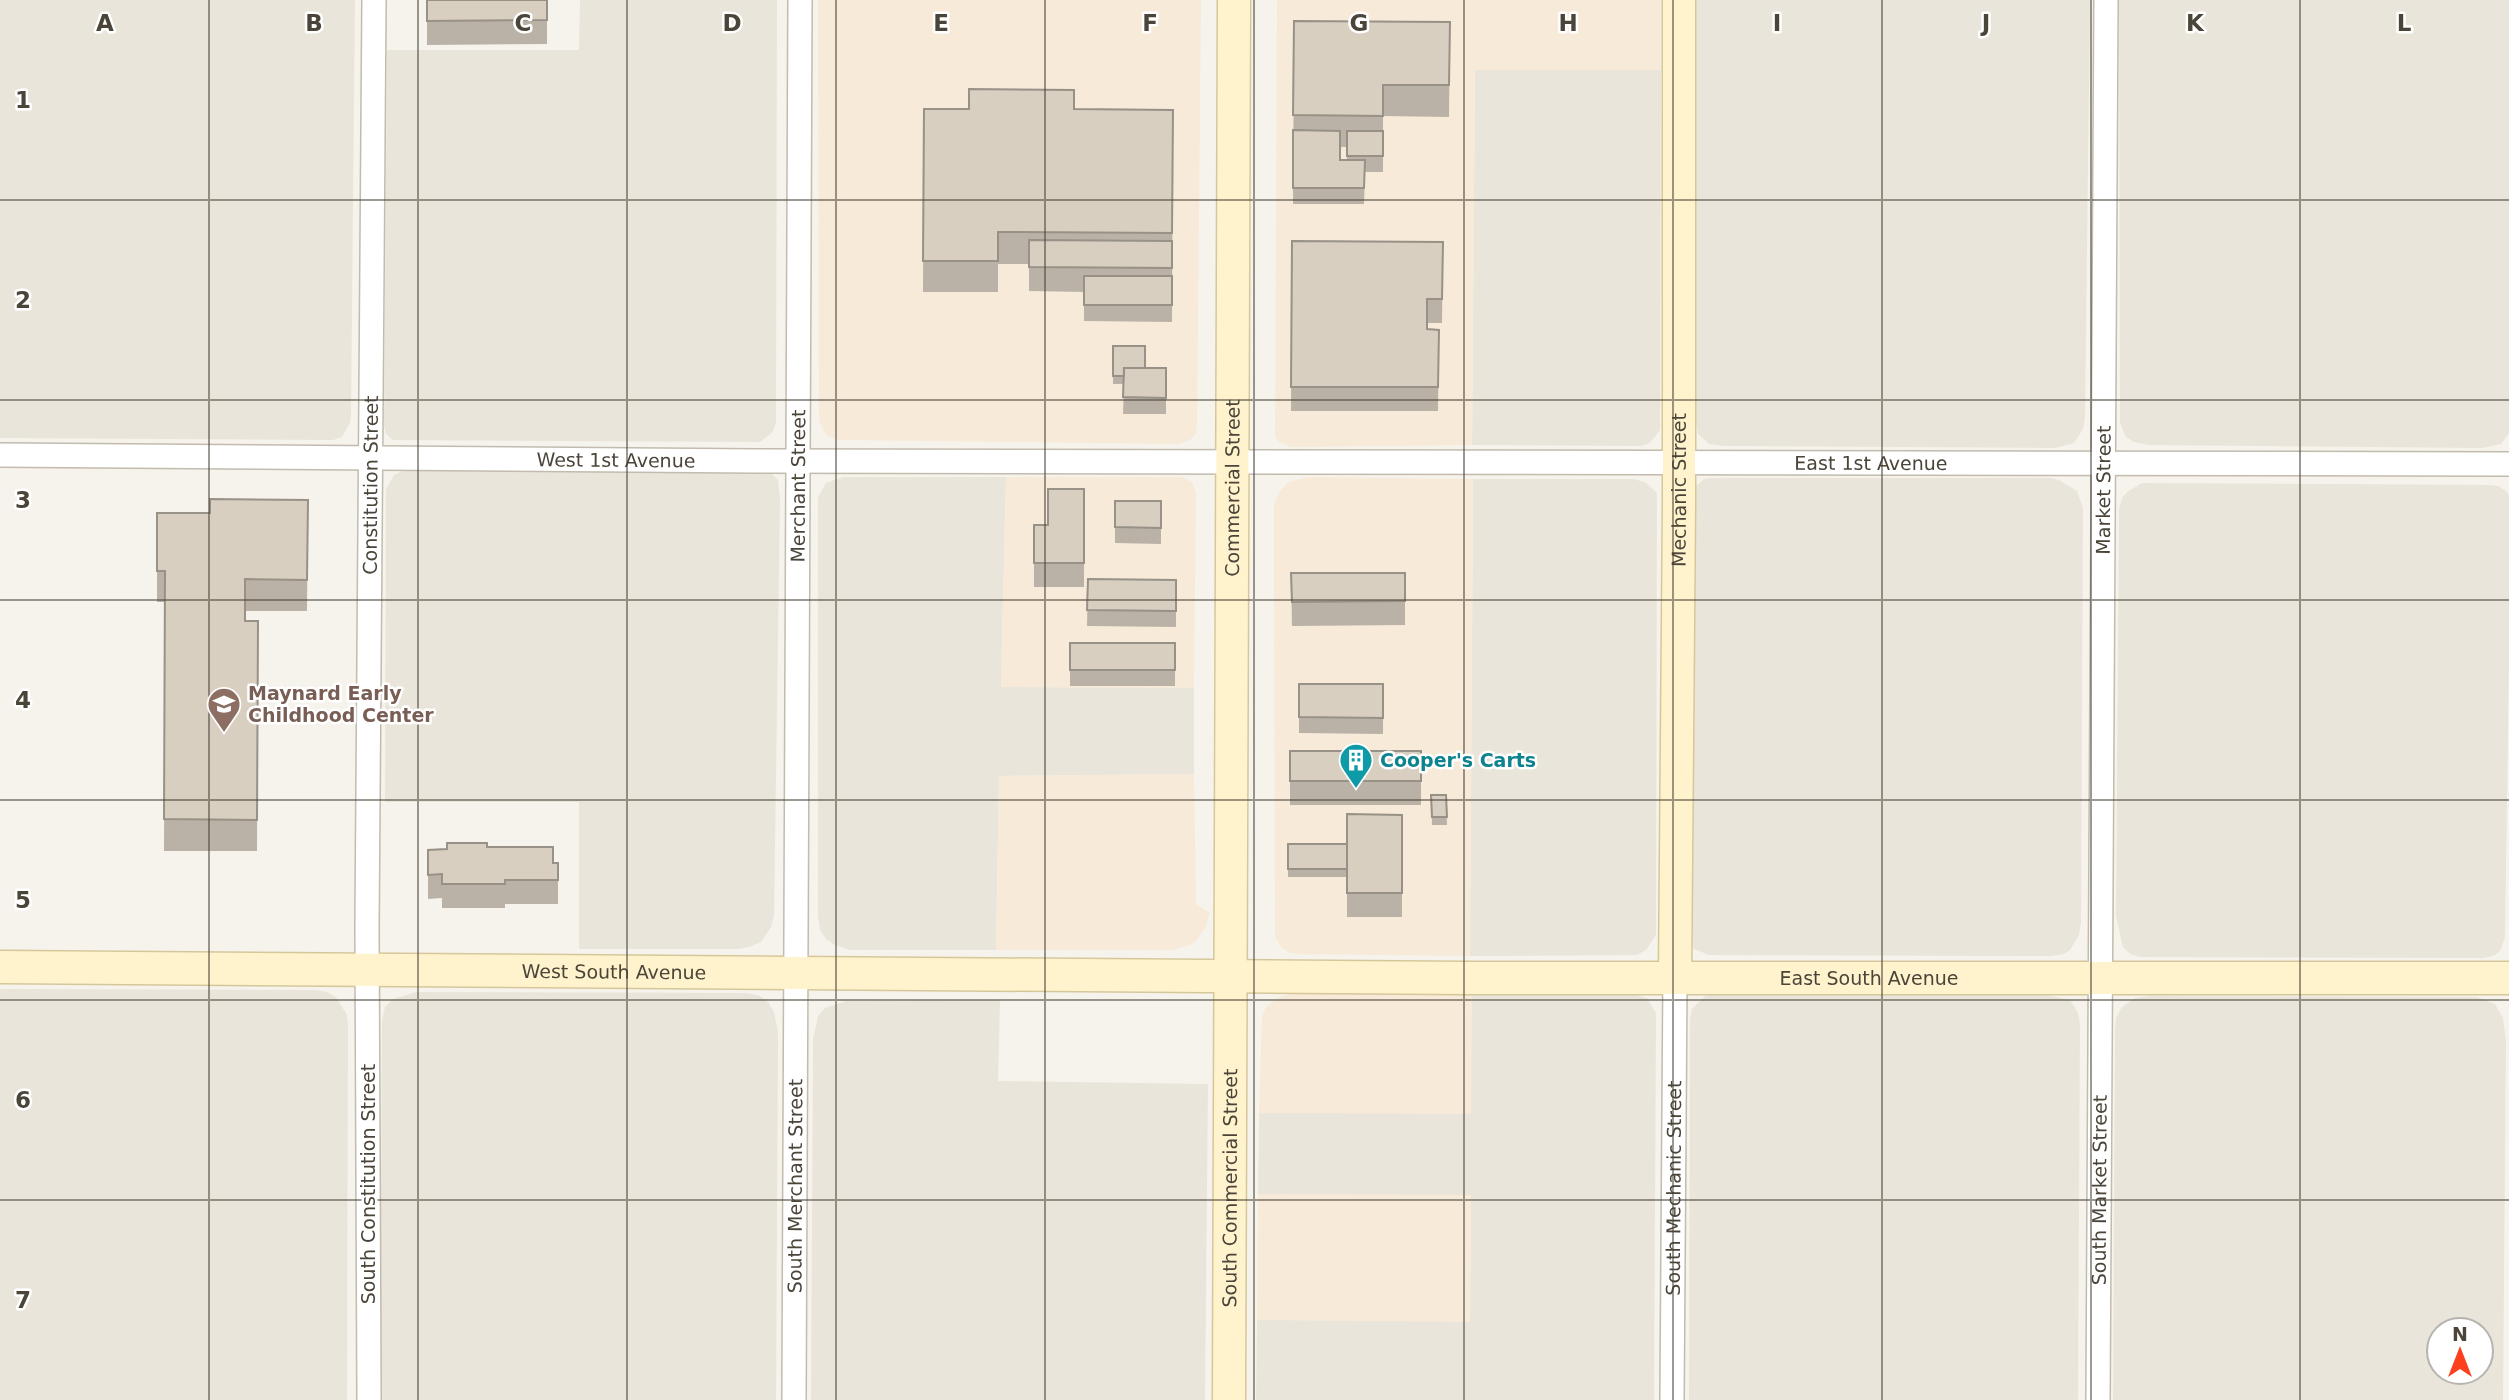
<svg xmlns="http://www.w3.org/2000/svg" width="2509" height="1400" font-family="'DejaVu Sans',sans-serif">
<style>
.residential{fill:#eae5da;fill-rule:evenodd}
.commercial{fill:#f7ead8}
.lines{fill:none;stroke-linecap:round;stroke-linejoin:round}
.street-casing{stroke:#c2bbae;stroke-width:26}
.secondary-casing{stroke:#d6c79b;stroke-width:35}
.street{stroke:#fff;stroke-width:23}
.secondary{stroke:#fff3cd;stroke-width:32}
.wall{fill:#bab2a6;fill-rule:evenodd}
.building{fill:#d8cfc1;stroke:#979187;stroke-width:2}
.grid{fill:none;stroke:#4b4439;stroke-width:2;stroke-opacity:0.55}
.labels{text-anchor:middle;stroke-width:5;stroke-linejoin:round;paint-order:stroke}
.street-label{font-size:19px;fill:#4b4439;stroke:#fff}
.education-label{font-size:19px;font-weight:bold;fill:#785e54;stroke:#fff;text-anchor:start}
.culture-label{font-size:19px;font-weight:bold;fill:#0d838f;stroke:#fff;text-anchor:start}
.grid-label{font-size:23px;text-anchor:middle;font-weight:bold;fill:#4b4439;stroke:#fff;stroke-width:5;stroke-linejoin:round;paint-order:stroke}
</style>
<rect width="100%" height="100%" fill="#f6f3ec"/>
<path class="residential" d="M0,0H355L351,414L350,423L342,437L333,440L0,438Z
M580,0H777L776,423L772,433L760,442L393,440L386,434L384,426L387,50H579Z
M1693,0H2090L2085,417L2083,429L2074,443L2055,448L1724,446L1709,444L1698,434L1695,412Z
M2119,0H2509V433L2501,444L2483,448L2148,445L2134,442L2126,437L2120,423Z
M1475,70H1661L1660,422V430L1650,443L1641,446L1472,445Z
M402,471L762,472L772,474L778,480L780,499L774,915L771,927L761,942L749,947L738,949H579V802H385L386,489L394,475Z
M843,477H1006L1001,687L1194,688V774L999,776L996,950H849L835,945L826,939L820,930L818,915V497L826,483Z
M1712,478H2050L2059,480L2077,491L2083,508L2081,923L2079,935L2070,950L2064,954L2051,956L1709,955L1694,949L1691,935L1693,489L1704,479Z
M1473,479H1633L1645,482L1657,493L1656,935L1646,950L1637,955L1470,956Z
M2142,483L2488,485L2498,486L2506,491L2509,496V664L2505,937L2500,951L2495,955L2484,958L2140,957L2130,954L2123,947L2116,916L2119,509L2122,498L2127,492Z
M0,989L316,990L327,992L336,997L347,1015L348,1026L347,1400H0Z
M416,992L747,993L760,996L768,1002L774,1012L778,1032L776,1400H380L382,1021L385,1007L393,999Z
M1624,992L1647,998L1656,1013L1654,1400H1256L1257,1320L1470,1321L1471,1196L1258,1194L1259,1113H1470L1472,993Z
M1716,994L2047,995L2070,1000L2078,1013L2080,1024L2078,1400H1689L1690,1019L1692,1009L1705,996Z
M2149,996L2477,997L2495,1004L2503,1018L2506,1040L2503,1400H2113L2115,1031L2116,1018L2122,1007L2135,998ZM2439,1330H2481V1372H2439Z
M1000,1000L998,1081L1208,1084L1205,1400H811L813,1039L818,1016L825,1008L847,1001Z"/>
<path class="commercial" d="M818,0H1201L1197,424L1196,434L1191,439L1180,444L838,440L826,435L819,421Z
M1277,0H1661V70H1475L1472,445L1290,447L1278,441L1275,436Z
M1006,477H1182L1192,482L1196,493L1194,688L1001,687Z
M1308,477L1473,479L1470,956L1298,954L1290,953L1281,947L1275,937L1274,504L1280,491L1289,482Z
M1194,774L1196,904L1210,913L1205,928L1197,940L1190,945L1172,950H996L999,776Z
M1300,992L1472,993L1471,1114L1259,1113L1262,1017L1266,1007L1279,997Z
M1258,1194L1471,1195L1470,1322L1257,1320Z"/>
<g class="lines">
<defs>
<g id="street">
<path id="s1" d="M0,455L756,461L2509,464"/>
<path id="s2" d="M369,1400L367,926L374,0"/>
<path id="s3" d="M794,1400L800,0"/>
<path id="s4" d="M1672,1400L1675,978"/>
<path id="s5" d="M2098,1400L2106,0"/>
</g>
<g id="secondary">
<path id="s6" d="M0,967L1466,978H2509"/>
<path id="s7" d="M1675,978L1679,503V0"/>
<path id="s8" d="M1229,1400L1234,0"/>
</g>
</defs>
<use href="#street" class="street-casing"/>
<use href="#secondary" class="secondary-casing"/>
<use href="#street" class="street"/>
<use href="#secondary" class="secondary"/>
</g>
<path class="wall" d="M427,0H547V44L427,45Z
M1294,21L1450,22L1449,117L1383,116V172H1365L1364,204H1293ZM1340,147H1347V160H1340Z
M924,109L1173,110L1172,322L1084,321V292L1029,291V264H998V292H923Z
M1292,241L1443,242L1442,323H1427V329L1439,330L1438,411H1291Z
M1113,346L1145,368H1166V414H1123L1124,384H1113Z
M1084,489V587H1034V525H1048Z
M308,500L307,611H245V621H258L257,851H164L165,602H157V513H210Z
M1115,501H1161V544L1115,543Z
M1291,573H1405V625L1292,626Z
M1088,579L1176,580V627L1087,626Z
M1070,643H1175V686H1070Z
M1299,684H1383V734L1299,733Z
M1290,751H1421V805H1290Z
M1431,795H1446L1447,825H1432Z
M1402,815V917H1347V877H1288V844H1347Z
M487,847L553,863H558V904H505V908H442V898L428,899V850Z"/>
<path class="building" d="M427,0H547V20L427,21Z
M1294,21L1450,22L1449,85H1383V116L1293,115Z
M969,89L1074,90V109L1173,110L1172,233L998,232V261H923L924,109H969Z
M1293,130L1340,131V160H1365L1364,188H1293Z
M1347,131H1383V156H1347Z
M1029,240L1172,241V268L1029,267Z
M1292,241L1443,242L1442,299H1427V329L1439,330L1438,387H1291Z
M1084,276H1172V305H1084Z
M1113,346H1145V368H1124V376H1113Z
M1124,368H1166V398L1123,397Z
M1048,489H1084V563H1034V525H1048Z
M210,499L308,500L307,580L245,579V621H258L257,820L164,819L165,571H157V513H210Z
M1115,501H1161V528L1115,527Z
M1291,573H1405V601L1292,602Z
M1088,579L1176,580V611L1087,610Z
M1070,643H1175V670H1070Z
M1299,684H1383V718L1299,717Z
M1290,751H1421V781H1290Z
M1431,795H1446L1447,817H1432Z
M1347,814L1402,815V893H1347Z
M447,843H487V847H553V863H558V880H505V884H442V874L428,875V850L447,849Z
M1288,844H1347V869H1288Z"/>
<path class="grid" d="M209,0V1400M418,0V1400M627,0V1400M836,0V1400M1045,0V1400M1254,0V1400M1464,0V1400M1673,0V1400M1882,0V1400M2091,0V1400M2300,0V1400M0,200H2509M0,400H2509M0,600H2509M0,800H2509M0,1000H2509M0,1200H2509"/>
<defs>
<symbol id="school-pin" viewBox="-11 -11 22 30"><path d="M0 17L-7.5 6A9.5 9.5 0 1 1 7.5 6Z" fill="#8d6e63" stroke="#fff"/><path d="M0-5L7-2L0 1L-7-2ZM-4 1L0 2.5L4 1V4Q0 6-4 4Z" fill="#fff"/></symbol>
<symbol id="building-pin" viewBox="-11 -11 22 30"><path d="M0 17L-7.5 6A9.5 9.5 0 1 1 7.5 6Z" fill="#0f9aa8" stroke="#fff"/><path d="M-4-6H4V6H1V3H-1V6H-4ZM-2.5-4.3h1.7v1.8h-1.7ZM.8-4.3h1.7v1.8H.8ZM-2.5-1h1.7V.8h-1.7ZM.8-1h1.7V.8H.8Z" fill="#fff"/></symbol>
</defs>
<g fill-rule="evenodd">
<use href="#school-pin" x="205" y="685" width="38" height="52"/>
<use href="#building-pin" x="1337" y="741" width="38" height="52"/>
</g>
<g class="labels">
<g class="street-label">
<text dy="7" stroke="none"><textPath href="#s1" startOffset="616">West 1st Avenue</textPath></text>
<text dy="7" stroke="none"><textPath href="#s1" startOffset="1871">East 1st Avenue</textPath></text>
<text dy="7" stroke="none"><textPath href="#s2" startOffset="915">Constitution Street</textPath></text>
<text dy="7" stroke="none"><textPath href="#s3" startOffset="914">Merchant Street</textPath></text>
<text dy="7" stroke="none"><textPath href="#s8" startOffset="912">Commercial Street</textPath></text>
<text dy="7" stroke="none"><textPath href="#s7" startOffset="488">Mechanic Street</textPath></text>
<text dy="7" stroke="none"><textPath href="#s5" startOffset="910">Market Street</textPath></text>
<text dy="7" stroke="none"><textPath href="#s6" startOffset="614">West South Avenue</textPath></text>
<text dy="7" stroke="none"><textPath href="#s6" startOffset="1869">East South Avenue</textPath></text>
<text transform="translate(368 1184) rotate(-90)" y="7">South Constitution Street</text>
<text dy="7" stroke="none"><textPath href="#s3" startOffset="214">South Merchant Street</textPath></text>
<text dy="7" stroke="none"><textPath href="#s8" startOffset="212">South Commercial Street</textPath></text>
<text dy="7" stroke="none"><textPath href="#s4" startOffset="212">South Mechanic Street</textPath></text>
<text dy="7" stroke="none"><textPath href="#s5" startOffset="210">South Market Street</textPath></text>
</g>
<g class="education-label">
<text x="248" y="700">Maynard Early<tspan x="248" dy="22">Childhood Center</tspan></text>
</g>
<g class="culture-label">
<text x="1380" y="767">Cooper's Carts</text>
</g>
</g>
<g class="grid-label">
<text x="105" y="31">A</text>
<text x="314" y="31">B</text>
<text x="523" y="31">C</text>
<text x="732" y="31">D</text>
<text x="941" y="31">E</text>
<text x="1150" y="31">F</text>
<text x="1359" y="31">G</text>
<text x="1568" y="31">H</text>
<text x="1777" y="31">I</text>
<text x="1986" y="31">J</text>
<text x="2195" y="31">K</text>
<text x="2404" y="31">L</text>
<text x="23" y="108">1</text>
<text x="23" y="308">2</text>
<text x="23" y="508">3</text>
<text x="23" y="708">4</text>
<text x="23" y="908">5</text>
<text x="23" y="1108">6</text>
<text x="23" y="1308">7</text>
</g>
<g transform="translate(2460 1351)"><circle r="33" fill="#ffffff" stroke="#b7b4b0" stroke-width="2"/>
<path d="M0-5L12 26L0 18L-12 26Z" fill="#fc3f1d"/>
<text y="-10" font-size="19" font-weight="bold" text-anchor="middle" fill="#4b4439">N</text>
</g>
</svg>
